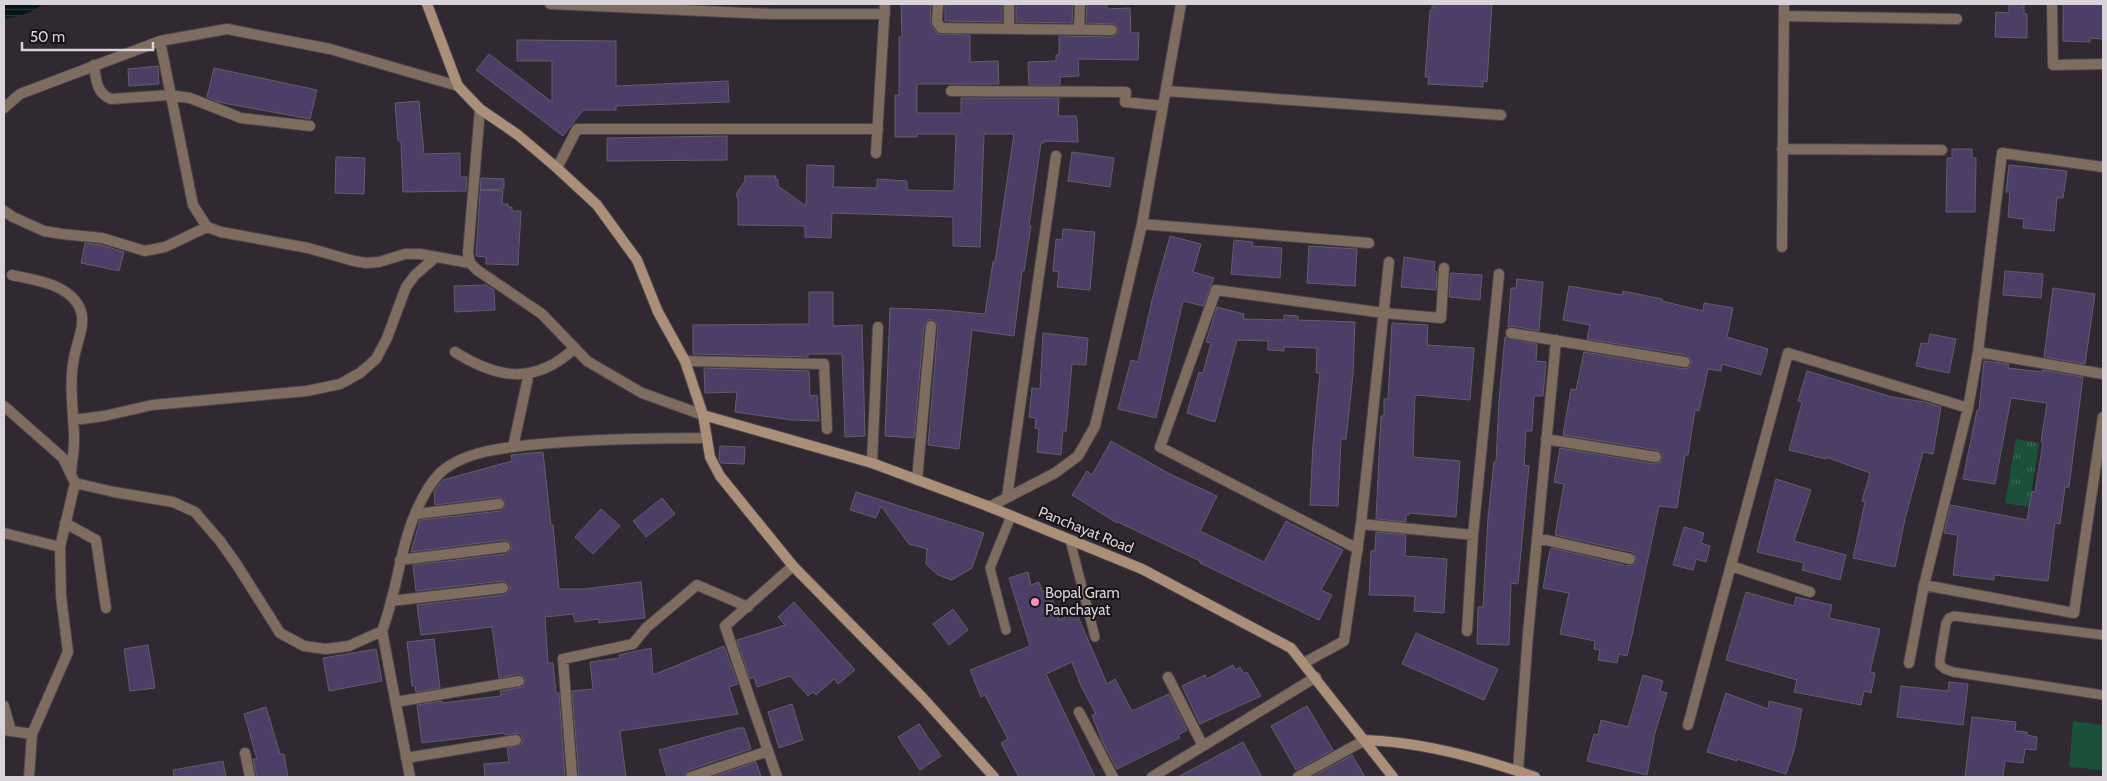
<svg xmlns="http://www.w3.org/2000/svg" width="2107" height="781" font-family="Cabin,sans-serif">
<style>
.grass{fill:url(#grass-tufts)}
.pitch{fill:#1b503a}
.water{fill:url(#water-rules)}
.building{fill:#4c3e67;stroke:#615e69}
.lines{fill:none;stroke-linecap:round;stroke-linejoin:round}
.lane-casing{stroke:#4c444c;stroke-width:11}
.street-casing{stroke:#4c444c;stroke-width:12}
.secondary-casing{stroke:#4c444c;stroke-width:12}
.lane{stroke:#7e6c5e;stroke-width:9}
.street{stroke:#7e6c5e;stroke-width:10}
.secondary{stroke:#ac8f79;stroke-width:10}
.poi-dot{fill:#fe8ebc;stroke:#171317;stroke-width:2}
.labels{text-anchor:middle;stroke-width:4;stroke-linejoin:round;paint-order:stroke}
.street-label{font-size:15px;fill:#d9d4d9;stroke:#171317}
.poi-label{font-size:15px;fill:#d9d4d9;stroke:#171317;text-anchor:start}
</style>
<defs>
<pattern id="grass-tufts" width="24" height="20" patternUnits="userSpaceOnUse" patternTransform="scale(1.25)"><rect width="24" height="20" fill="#1b503a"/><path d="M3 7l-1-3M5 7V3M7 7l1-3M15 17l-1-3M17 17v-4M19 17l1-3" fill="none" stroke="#3c6856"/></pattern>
<pattern id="water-rules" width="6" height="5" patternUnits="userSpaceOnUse" patternTransform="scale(1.25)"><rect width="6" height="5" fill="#03161a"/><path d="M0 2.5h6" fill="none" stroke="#27373b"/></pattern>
</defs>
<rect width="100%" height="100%" fill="#312931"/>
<path class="grass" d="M2016,439L2039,443L2029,507L2005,503Z"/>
<path class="pitch" d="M2073,721L2103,725V770L2069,767Z"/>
<path class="water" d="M4,4H43C32,12 18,18 4,18Z"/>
<path class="building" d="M901,4H931L930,22L937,34L970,35V62L998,61L999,84H917V113H961V98H1059L1058,116H1076L1077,121L1078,142L1044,141V143H1041L1029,226H1031L1024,271H1022L1014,336L972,330L959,449L928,445L938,327L937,323L932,319L928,320L924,325L914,438L885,436L890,308L942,310L985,314L993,262H995L1014,134H984L980,247L953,246V217L832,213L831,238L805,237V226L738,225V199L736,194L745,181V176H776L775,179H778V186L806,206L807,165L834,166L833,187L877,188V179L907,181V190L954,191L956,134H917V137H895V95H899V37H902Z
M945,4H1002V22L945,21Z
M1016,4H1073L1072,23L1016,22Z
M1087,4H1107V9L1130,8L1131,33H1139L1138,60L1078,59L1079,76L1060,77V85H1029L1028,62L1056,61V55H1059V36L1112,37L1118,34V27L1115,24L1086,23Z
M1436,4H1492L1487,82L1483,81V87L1428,84L1429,77H1425L1430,10H1432V6H1436Z
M2009,4H2024V14H2027V38L1995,37L1996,12L2009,13Z
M2063,4H2103V39L2090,38V42L2063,41Z
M517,40L616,41V86L728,81L729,102L616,106V110H583L563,136L476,70L489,54L552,102V61H517Z
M158,66L159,84L129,86L128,69Z
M214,68L317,90L310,119L218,102L207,97Z
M419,101L424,154L460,153V177H467L466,191L403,192L401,141H398L395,103Z
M727,136V160L607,161V138Z
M1952,149H1972V158H1976L1975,212H1946L1947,158H1952Z
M1072,152L1114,158L1110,187L1068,181Z
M336,157L365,158L364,194L335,193Z
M2009,165L2067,171L2063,198H2057L2054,231L2023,228L2024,219L2008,217L2010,192H2006Z
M481,178L504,179V189L481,190L503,191L502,204H508V207H512V211H521L518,265L486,264V257L476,256Z
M1063,229L1095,232L1090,290L1057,287L1059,272L1053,271L1056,239L1062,240Z
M1170,236L1201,244L1193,272L1214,278L1203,306L1183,301L1156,418L1118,409L1131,360L1138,362L1152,300Z
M1234,240L1253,242L1252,246L1282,248L1280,278L1231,274Z
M85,243L101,245L124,252L119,271L81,263Z
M1309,246L1357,249L1355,286L1307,283Z
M1404,257L1435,262L1434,271L1437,272L1436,290L1401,287Z
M2005,271L2043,274L2041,298L2003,295Z
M1451,273L1482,275L1480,300L1449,297Z
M1517,279L1543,282L1539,331L1512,326L1508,327L1511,288H1516Z
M486,285L494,290L495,310L455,312L454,286Z
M1569,286L1622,295L1623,291L1662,299V301L1703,311L1704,303L1733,308L1727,337L1768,349L1761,375L1722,364L1721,371L1708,369L1699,411L1695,410L1688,455H1685L1677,508L1659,506L1632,635L1627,656L1619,654L1617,663L1598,660L1600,650L1594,649L1595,641L1560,634L1569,593L1543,588L1550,550L1552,548L1628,566L1635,564L1637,560L1635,554L1632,552L1555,535L1564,484L1554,482L1560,448L1655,464L1661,462L1663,455L1657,450L1563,435L1571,389L1576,390L1584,352L1684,369L1690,367L1692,360L1686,355L1587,339L1590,325L1563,320Z
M2053,288L2095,294L2085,364L2044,357Z
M809,292H833V326L862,325L865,436L845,437L842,354H808V357L693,354V325L809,324Z
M1217,307L1244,314L1243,319L1284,320V315L1298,316V320L1355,322L1353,374L1346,439H1341L1338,506L1310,505L1313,445L1320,373H1316L1317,348L1284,347V351L1268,350V341L1237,340L1215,422L1187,413L1199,372L1203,373L1211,343L1206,342Z
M1392,323L1428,325L1427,345L1474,348L1470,400L1415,395L1413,457L1460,461L1456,517L1409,513V515H1406V522L1376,519L1381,416H1384V399H1388Z
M1043,333L1088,338L1086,365L1072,364L1066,431H1063L1061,455L1037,452L1039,429L1035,428L1036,418L1029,417L1032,388L1040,389Z
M1930,334L1956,339L1949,373L1916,366L1921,343L1928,344Z
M1505,337L1537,344L1536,361L1546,362L1543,396H1534L1532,431H1526L1524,465L1529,466L1518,584L1511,583L1509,645L1477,644L1478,607H1483L1488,518L1494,462H1496L1499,401Z
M1984,361L2009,364L2008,368L2042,372V370L2083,377L2069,487H2065L2060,524L2055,523L2048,581L1994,575V580L1953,575L1958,535L1944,533L1951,505L2027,520L2032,491L2035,492L2043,443L2041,442L2047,403L2011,398L1995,484L1963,479L1977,410H1979Z
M704,368L809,371L810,396L817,395L819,421L791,420L735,412L737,392L705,393Z
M1807,371L1892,397L1925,402L1941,407L1933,454L1923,452L1905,519L1895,567L1853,558L1865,502L1862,501L1870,473L1826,457V459L1789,450L1802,402L1798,401Z
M1111,441L1172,475L1217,496L1200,531L1264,562L1286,521L1343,550L1321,590L1332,595L1319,620L1200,563V561L1118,522L1117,523L1072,495L1087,471L1092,475Z
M720,446L745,447L744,464L721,463L719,459Z
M543,452L551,525H553L559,589H584L641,582L645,618L599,623V619L575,622L573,614L545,617L548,663H553L556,693H559L565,777H485L484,764L509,762L507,748L521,745L523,739L521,735L518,733L505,735L504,733L422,743L417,705L442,701V703L501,696L500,691L523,687L526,679L522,675L518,674L499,678L492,627L421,635L417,605L504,595L509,591L510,587L506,582L502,581L416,591L413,565L506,554L511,550L512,546L508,541L504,540L411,552L420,520L500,511L505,507V500L499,497L435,505L434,491L443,480L512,461L511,455Z
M1776,479L1811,490L1794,541L1846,555L1840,580L1802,570L1804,563L1757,552Z
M856,492L984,533L972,568L952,580L938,575L926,564L927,549L909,544L881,506L876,518L850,510Z
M662,498L675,514L646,537L633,521Z
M601,509L620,526L593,554L575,537Z
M1684,527L1704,533L1701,543L1710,546L1706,562L1696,559L1693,570L1673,565Z
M1376,532L1406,535L1405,556L1447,559L1444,613L1414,611L1415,596L1369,595L1371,551H1375Z
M1028,572L1031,585L1039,582L1042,591L1049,589L1059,620L1076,612L1107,684L1115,679L1132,711L1169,694L1187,730L1178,735L1180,738L1117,769L1102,741L1092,715L1096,714L1081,686L1072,662L1046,674L1095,777H1019L1001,743L1008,739L985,695L981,697L970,670L1030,646L1009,578Z
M1746,592L1794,606L1796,597L1832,605L1829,618L1880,629L1870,672L1875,673L1871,693L1864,691L1861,705L1794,692L1797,680L1726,660Z
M794,602L855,670L838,684L834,679L816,695L813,692L808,696L790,676L757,687L754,677L750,679L737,640L785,625L778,617Z
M953,609L968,630L949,645L933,624Z
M1416,633L1498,669L1484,700L1402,664Z
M434,639L440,688L416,692L415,686H412L407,642Z
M148,645L155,688L130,691L124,649Z
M724,646L738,684L729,687L738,714L620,731L626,777H579L572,691L593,689L590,662L620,658L619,655L651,648L653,675Z
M376,649L382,681L329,691L323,658Z
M1233,665L1235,670L1240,667L1244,674L1247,672L1261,696L1200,724L1182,686L1205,675L1207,679Z
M1643,675L1663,681L1660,691L1667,693L1655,733L1647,775L1587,761L1594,734L1598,735L1601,720L1628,727Z
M1949,682L1968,684L1963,725L1897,717L1901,686L1948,691Z
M1726,693L1768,709L1769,701L1802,709L1794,751L1786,774L1737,759V761L1707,752Z
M792,704L803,740L779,748L768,712Z
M1307,706L1333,750L1296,770L1271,726Z
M266,707L280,754H284L288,777H257L253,759H257L244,714Z
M1972,717L2016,722L2015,731L2027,732V735L2037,737L2036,750L2025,749L2023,763L2005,761L2003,777H1965Z
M919,724L941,756L920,770L898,737Z
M738,728H744L751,749L689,770L684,777H667L659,750Z
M1243,742L1262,777H1178Z
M1352,755L1365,777H1312Z
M223,761L226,777H174L173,770Z
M756,762L761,777H712Z"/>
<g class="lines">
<defs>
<path id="lane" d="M1070,540L1095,637
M1006,630L990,568L1011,516
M2103,635L1954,616L1949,618L1946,623L1940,659V665L1945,669L1953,672L2103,695"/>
<path id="street" d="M550,4L771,14H885
M938,4L937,22L941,28L1112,30
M2052,4L2053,65L2103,64
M1784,16L1957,19
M1009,29V4
M1079,29L1080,4
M160,41L193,205L207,227L221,232L308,248L354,261L366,263L379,262L405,254H420L470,263
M94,65C96,79 96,93 111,99L170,95L190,98L241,118L310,126
M951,91L1126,92L1125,102L1163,106
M1166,91L1501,115
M4,108L20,94L160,41L227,29L330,49L458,86
M480,109L468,253L470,263L477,270L542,314L587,361L642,393L703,415
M1782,149L1942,150
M876,153L885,4
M557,168L577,129H878
M4,211L13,217L44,231L62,234L102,238L145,251L165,247L207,227
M1142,224L1369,243
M1782,247L1784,4
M12,275C34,280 63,283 77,303C89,320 77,340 74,358C69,383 73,409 74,434C75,447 72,460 71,472
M1511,333L1685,362
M455,352C498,379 534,385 574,349
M1978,352L2103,374
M685,361L824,364L827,429
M4,406L63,458L75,483L60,547L61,596L68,652L32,734L29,777
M1968,408L1978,352L2002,153L2103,167
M73,420L104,416L152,405L307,391L340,384L360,373L376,359L387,338L406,287L415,275L436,257
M1546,439L1656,457
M513,447L529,373
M872,463L878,327
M917,480L931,326
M75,483L114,492L173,502L195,512L220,541L237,565L280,633L304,646L326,649L349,646L382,631C398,590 400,541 421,501C428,487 436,474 449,466C472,451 503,448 529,445C588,439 647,438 707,438
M1007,497L1056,156
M989,507L1055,473L1078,456L1095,426L1142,224L1181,4
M416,514L499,504
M65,523L96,540L106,608
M1361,524L1473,535
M4,533L60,547
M1537,538L1630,559
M1358,549L1160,447L1216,290L1384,313L1441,318L1444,268
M400,560L505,547
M1731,566L1810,592
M1924,585L2074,613L2103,417
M391,601L503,588
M382,631L410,777
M1467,631L1473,535L1499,274
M1304,663L1344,641L1361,524L1389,262
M1168,677L1203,746
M396,702L519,681
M4,706L11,731
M1079,712L1113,777
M1688,725L1788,353L1968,408L1924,585L1909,663
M4,730L32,734
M245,753L250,777
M406,758L516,740
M1518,771L1528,634L1556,340
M572,776L563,659L633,644L646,628L697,585L748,607
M691,777L768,751
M777,777L725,626L793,566
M1152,777L1316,677
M1298,777L1365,740"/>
<path id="secondary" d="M427,4L458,86L480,109L518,135L557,168L597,205L637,260L658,312L685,361L703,415L710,457L720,476L793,566L923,698L994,777
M703,415L872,463L985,505L1142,569L1291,648L1393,777
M1365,740C1423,742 1481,758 1535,777"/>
</defs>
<use href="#lane" class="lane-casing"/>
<use href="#street" class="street-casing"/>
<use href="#secondary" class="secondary-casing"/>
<use href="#lane" class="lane"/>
<use href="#street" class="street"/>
<use href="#secondary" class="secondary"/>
</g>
<circle class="poi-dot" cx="1035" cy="602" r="5"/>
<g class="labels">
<g class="street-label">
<text transform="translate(1086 530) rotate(22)" y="5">Panchayat Road</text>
</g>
<g class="poi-label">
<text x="1045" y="598">Bopal Gram<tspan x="1045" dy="17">Panchayat</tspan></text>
</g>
</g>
<rect width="2107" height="781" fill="none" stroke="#d9d4d9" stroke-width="10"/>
<path d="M22 42v8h131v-8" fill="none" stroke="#d9d4d9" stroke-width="2.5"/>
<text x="30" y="42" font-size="15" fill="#d9d4d9" stroke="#171317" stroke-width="4" paint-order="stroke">50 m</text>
</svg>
